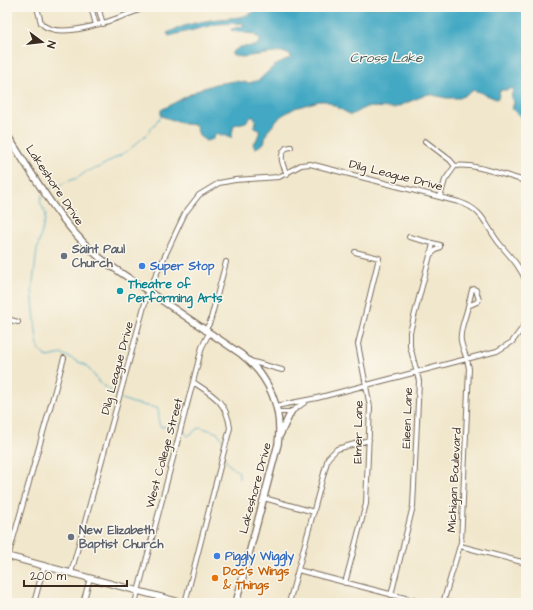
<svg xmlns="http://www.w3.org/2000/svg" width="533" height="610" font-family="'Architects Daughter',sans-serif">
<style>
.water{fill:#43a8c3;stroke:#3f6970}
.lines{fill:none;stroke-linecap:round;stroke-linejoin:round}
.stream{stroke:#43a8c3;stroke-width:1}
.minor-casing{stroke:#7b6c5b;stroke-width:6}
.secondary-casing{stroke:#7b6c5b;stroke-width:8}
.minor{stroke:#fff;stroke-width:4}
.secondary{stroke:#fff;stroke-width:5.5}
.worship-dot{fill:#6b7280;stroke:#fbf7ec;stroke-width:1.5}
.shop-dot{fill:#3f7fe0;stroke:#fbf7ec;stroke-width:1.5}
.culture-dot{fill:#0f9aa8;stroke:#fbf7ec;stroke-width:1.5}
.food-dot{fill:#e8710a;stroke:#fbf7ec;stroke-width:1.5}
.labels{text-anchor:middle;stroke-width:3;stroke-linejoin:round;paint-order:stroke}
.street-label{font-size:12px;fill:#3b2a1e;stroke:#fbf7ec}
.worship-label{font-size:12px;font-weight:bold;fill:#5b616d;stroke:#fbf7ec;text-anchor:start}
.shop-label{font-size:12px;font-weight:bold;fill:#366cbe;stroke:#fbf7ec;text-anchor:start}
.culture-label{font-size:12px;font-weight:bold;fill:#0d838f;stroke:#fbf7ec;text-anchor:start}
.food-label{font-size:12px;font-weight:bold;fill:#c56008;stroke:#fbf7ec;text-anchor:start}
.water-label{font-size:13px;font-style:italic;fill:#3e5c60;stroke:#fbf7ec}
</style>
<rect width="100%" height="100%" fill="#fbf7ec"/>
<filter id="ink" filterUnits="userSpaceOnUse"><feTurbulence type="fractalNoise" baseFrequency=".025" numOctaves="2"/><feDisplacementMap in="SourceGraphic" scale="8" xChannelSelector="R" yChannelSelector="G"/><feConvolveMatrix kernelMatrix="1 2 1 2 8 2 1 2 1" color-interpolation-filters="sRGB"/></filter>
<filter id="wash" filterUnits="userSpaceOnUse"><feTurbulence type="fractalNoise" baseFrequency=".012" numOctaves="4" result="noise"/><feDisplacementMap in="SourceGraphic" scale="16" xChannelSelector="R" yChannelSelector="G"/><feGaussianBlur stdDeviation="0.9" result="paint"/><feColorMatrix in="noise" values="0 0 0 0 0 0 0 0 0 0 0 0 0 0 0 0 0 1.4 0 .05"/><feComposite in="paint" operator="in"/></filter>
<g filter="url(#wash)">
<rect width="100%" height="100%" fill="#f1e7cc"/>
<path class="water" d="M260,7H526V115L521,117L512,109L514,102L511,98L513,89L511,88L508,90H500L498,98L496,99L474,90L460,98H446L428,94L394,108L366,107L351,115L326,101H319L295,108L281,116L267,132L264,143L256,148L254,147L253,143L256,141L260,131L254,127L256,121L254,117H251L246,122L234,125L231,138L227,137L225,133L223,136L216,133L213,139L206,141L199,136L196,125L185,124L161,116V110L198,90L215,84L235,81L249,83L259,80L274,66L289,59L291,57L288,54L282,52L242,57L232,55V52L240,47L255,46L260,42V39L253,34L232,31L231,29L244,26L243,23L218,24L169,36L167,33C181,26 197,22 212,20C228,17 248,20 260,7Z"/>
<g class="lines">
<path class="stream" d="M52,188L79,177L87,171L98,168L129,150L146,135L161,116
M42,195L40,202L46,214L45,219L37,250L32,290L37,341C39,348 40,354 48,357L62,354L81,363L87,366L99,382L117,396
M122,399L133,403L157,408C161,414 156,422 161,427L180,424
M183,427L185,433L188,436L200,427L218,433L224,442
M225,458L229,465L239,472V479"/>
</g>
</g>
<g filter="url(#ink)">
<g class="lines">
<defs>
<path id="minor" d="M37,7L41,23C59,44 126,15 147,7
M91,7L96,25
M98,7L103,24
M425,141L450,160L455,166
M455,166C474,163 506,176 526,181
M287,174C283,166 278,156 286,148L291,147
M440,197L445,180L455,166
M409,237L440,245V247L430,255
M7,270V273
M474,289L476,290L479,300L477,302L468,306L472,290Z
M7,319L18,322
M205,331L210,322L226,262
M250,361L282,370
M276,406L317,398L497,351L512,342L526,323
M278,412H291L305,402
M264,498L314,512
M460,546L526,563
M8,557L64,358
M298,570L424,603
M71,573L148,292L185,213L199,195L219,183L235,180L279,177L301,165L310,164L459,202C484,210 485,225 499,243C511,258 518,263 526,281
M345,583L366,504L370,407L358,344L379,258L355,252
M391,595L413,506L419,381L410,346V332L433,244
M443,601L451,603
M34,603L44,566
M83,603L90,578
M135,603L193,382L202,347L209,333
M185,603L230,428C227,402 213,395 193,382
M289,603L328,458L337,449L369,440
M443,603L461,542L469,369C468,359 463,351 461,341C459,330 466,317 468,306"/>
<path id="secondary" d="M7,135C37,180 64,232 108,264L241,354C269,376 283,408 278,444L236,603
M280,435L291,412
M7,556L183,603"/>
</defs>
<use href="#minor" class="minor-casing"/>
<use href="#secondary" class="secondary-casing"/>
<use href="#minor" class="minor"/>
<use href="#secondary" class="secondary"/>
</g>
</g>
<g class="worship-dot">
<circle cx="64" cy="256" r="4"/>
<circle cx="71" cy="537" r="4"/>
</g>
<g class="shop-dot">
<circle cx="142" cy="266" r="4"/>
<circle cx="217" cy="556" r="4"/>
</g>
<circle class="culture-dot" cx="120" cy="291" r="4"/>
<circle class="food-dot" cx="215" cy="578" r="4"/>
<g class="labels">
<g class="street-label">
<text transform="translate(396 175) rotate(14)" y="4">Dilg League Drive</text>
<text transform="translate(55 185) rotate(56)" y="4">Lakeshore Drive</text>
<text transform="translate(117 368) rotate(-75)" y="4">Dilg League Drive</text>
<text transform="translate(407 418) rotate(-88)" y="4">Eileen Lane</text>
<text transform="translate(358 432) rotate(-89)" y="4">Elmer Lane</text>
<text transform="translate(164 453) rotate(-75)" y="4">West College Street</text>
<text transform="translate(454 480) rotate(-87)" y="4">Michigan Boulevard</text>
<text transform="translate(255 488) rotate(-75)" y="4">Lakeshore Drive</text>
</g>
<g class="worship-label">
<text x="72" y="253">Saint Paul<tspan x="72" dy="14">Church</tspan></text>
<text x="79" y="534">New Elizabeth<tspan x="79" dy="14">Baptist Church</tspan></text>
</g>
<g class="shop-label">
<text x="150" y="270">Super Stop</text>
<text x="225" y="560">Piggly Wiggly</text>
</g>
<g class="culture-label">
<text x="128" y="288">Theatre of<tspan x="128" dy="14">Performing Arts</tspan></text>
</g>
<g class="food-label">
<text x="223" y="575">Doc's Wings<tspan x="223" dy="14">&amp; Things</tspan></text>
</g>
<g class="water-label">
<text x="386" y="62">Cross Lake</text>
</g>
</g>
<rect width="533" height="610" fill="none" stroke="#fbf7ec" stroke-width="24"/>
<g transform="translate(42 42) rotate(105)" stroke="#fbf7ec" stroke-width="3" paint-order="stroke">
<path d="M0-3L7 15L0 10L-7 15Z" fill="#3b2a1e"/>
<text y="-6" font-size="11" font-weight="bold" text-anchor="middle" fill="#3b2a1e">N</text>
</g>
<path d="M24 580v6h103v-6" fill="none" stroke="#3b2a1e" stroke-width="2"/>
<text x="30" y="580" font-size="12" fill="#3b2a1e" stroke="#fbf7ec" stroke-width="3" paint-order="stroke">200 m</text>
</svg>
